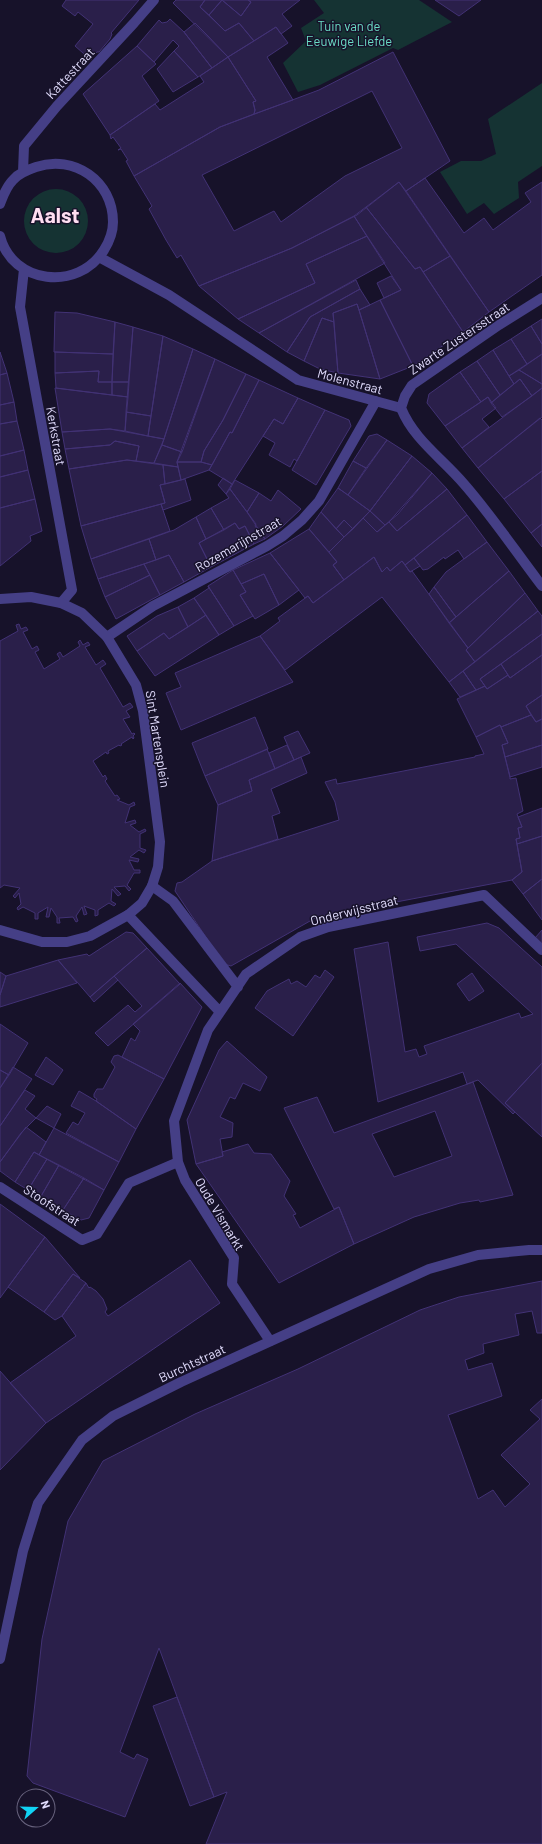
<svg xmlns="http://www.w3.org/2000/svg" width="542" height="1844" font-family="Barlow,sans-serif">
<style>
.green{fill:#153333}
.building{fill:#2a1f4a;stroke:#423275;fill-rule:evenodd}
.lines{fill:none;stroke-linecap:round;stroke-linejoin:round}
.pedestrian{stroke:#453f86;stroke-width:10}
.minor{stroke:#453f86;stroke-width:10}
.tertiary{stroke:#453f86;stroke-width:10}
.labels{text-anchor:middle;stroke-width:3;stroke-linejoin:round;paint-order:stroke}
.park-label{font-size:13px;fill:#6adcc5;stroke:#17122a}
.street-label{font-size:13px;fill:#e1dcfd;stroke:#17122a}
.town-label{font-size:21px;font-weight:bold;fill:#fedef1;stroke:#17122a}
</style>
<rect width="100%" height="100%" fill="#17122a"/>
<path class="green" d="M314,0H419L452,22L398,50L393,48L320,85L298,92L283,63L306,41L301,28L324,13Z
M542,83V166L518,182L519,198L494,214L484,203L467,214L440,172L461,161H481L496,154L488,119Z
M24 221a32 32 0 1 1 64 0a32 32 0 1 1-64 0Z"/>
<path class="building" d="M66,0H139L111,33L112,34L110,39L99,52H97L91,57V60L75,46L93,24L78,12L75,16L62,6Z
M176,0H205L200,7L225,31L239,23L254,41L228,57L173,3Z
M205,0H248L251,2L241,16L222,0L209,15L200,7Z
M222,0L241,16L251,2L248,0H300L282,14L292,26L281,34L276,27L254,41L239,23L225,31L209,15Z
M435,0H481L459,16Z
M170,19L184,32L212,68L198,77L174,51L179,46L173,40L154,62L137,46L159,20L162,23L167,22Z
M195,23L209,37L228,57L212,68L184,32Z
M276,27L288,43L267,57L293,100L254,114L255,110L253,102L256,101L228,57Z
M137,46L156,64L142,76L159,101L110,135L83,94Z
M174,51L198,77L173,92L157,69Z
M393,52L450,161L406,191L399,182L357,215L292,248L199,286L182,257L181,255L177,258L166,240L149,209L152,206L134,176L220,127L319,90ZM372,91L402,148L345,176L281,222L274,211L234,231L202,175Z
M228,57L256,101L253,102L255,110L254,114L220,127L134,176L126,161L128,160L121,149L118,150L121,148L113,137L111,139L110,135L155,104L160,110L204,82L200,76Z
M425,178L464,233L484,218L493,230L531,202L525,193L542,182V275L489,312L406,191Z
M399,182L450,256L423,272L420,267L415,269L366,207Z
M366,207L415,269L420,267L463,332L413,366L380,300L401,290L354,216Z
M354,216L367,236L306,264L315,283L238,319L199,286L292,248Z
M367,236L385,263L259,333L238,319L315,283L306,264Z
M450,256L489,312L463,332L423,272Z
M391,276L401,290L384,298L377,283Z
M356,280L360,289L310,317L287,352L259,333Z
M360,289L370,305L359,310L357,304L333,313L334,322L322,318L304,361L287,352L310,317Z
M380,300L413,366L380,379L359,310Z
M357,304L359,310L380,379L338,373L333,313Z
M55,312L77,313L115,322L113,354L54,352Z
M322,318L334,322L338,373L320,369L304,361Z
M542,319V344L531,326Z
M115,322L133,327L129,382H112Z
M531,326L542,344V354L527,364L511,339Z
M133,327L163,336L151,416L126,412Z
M163,336L193,349L164,439L148,436Z
M511,339L527,364L509,376L493,350Z
M193,349L215,359L182,452L162,445Z
M493,350L514,384L500,395L477,361Z
M0,352L7,373L0,375Z
M55,352L113,354L112,382H98L99,371L55,373Z
M542,354V384L519,370Z
M215,359L246,374L223,420L204,451L201,462H177Z
M477,361L500,395L491,403L488,397L481,402L460,372Z
M519,370L542,384V388L532,396L520,379L514,384L509,376Z
M99,371L98,382H112V395L56,388L55,373Z
M460,372L481,402L445,426L427,403L429,394Z
M7,373L14,402L0,405V375Z
M246,374L259,380L232,433L230,432L212,465L201,462L204,451L223,420Z
M520,379L532,396L502,417L491,403Z
M259,380L298,398L283,424L274,419L232,484L209,470L230,432L232,433Z
M112,382H129L128,397L112,395Z
M55,388L128,397L125,431L110,429L62,432Z
M542,388V417L478,468L462,448Z
M488,397L496,408L482,419L489,427L462,448L445,426Z
M298,398L325,410L297,461L294,459L290,467L269,455L275,443L263,436L274,419L283,424Z
M14,402L17,421L0,424V405Z
M325,410L349,420L351,426L316,485L292,470Z
M126,412L151,416L148,436L125,431Z
M540,418L542,420V471L504,499L478,468Z
M17,421L24,450L0,456V424Z
M110,429L164,439L154,463L136,461L139,446L115,441L110,445L65,449L62,432Z
M377,434L387,440L366,468L353,461L369,436Z
M387,440L412,456L370,511L348,495Z
M115,441L139,446L136,461L127,460L69,469L65,449L110,445Z
M162,445L182,452L177,462L178,467L154,463Z
M24,450L28,470L0,477V456Z
M412,456L432,473L398,514L385,525L370,511Z
M127,460L163,465L165,484L160,485L165,503L81,526L69,469Z
M353,461L366,468L348,495L338,488Z
M177,462H201L212,465L209,470L181,480Z
M163,465L178,467L181,480L165,484Z
M28,470L35,499L0,508V477Z
M542,471V524L531,533L504,499Z
M432,473L447,489L397,531L389,522Z
M223,478L232,484L226,494L218,485Z
M185,479L191,500L163,510L161,504L165,503L160,485Z
M235,480L259,493L247,512L230,489Z
M338,488L370,511L353,529L344,520L336,529L321,512Z
M230,489L256,524L255,526L265,539L254,544L245,526L239,529L235,523L224,530L211,508L229,498L226,494Z
M447,489L467,515L405,565L402,561L390,571L387,567L382,572L374,557L344,580L333,565L337,562L329,552L363,518L377,532L389,522L397,531Z
M278,490L301,509L283,526L265,539L247,512L259,493L271,501Z
M35,499L42,531L30,536L31,541L0,566V508Z
M161,504L170,531L91,559L81,526Z
M211,508L224,530L206,539L196,517Z
M370,511L385,525L377,532L363,518Z
M321,512L344,537L329,552L309,529Z
M467,515L487,542L464,559L458,550L445,559L444,557L428,569L423,570L414,558Z
M196,517L206,539L199,543L211,567L184,582L169,555L156,560L149,539L174,530Z
M344,520L353,529L344,537L336,529Z
M235,523L239,529L245,526L254,544L211,567L199,543Z
M542,524V547L531,533Z
M309,529L337,562L333,565L344,580L313,603L308,596L305,598L270,553Z
M149,539L156,560L98,579L91,559Z
M487,542L509,571L456,617L434,587L446,572Z
M270,553L299,590L279,605L264,574L241,584L233,570Z
M169,555L184,582L160,595L144,564Z
M374,557L382,572L387,567L390,571L402,561L410,572L412,571L468,648L466,650L475,662L449,682L382,597L285,670L260,636L280,621L278,618L308,596L313,603Z
M414,558L420,566L410,572L405,565Z
M144,564L150,575L105,597L98,579Z
M233,570L246,592L240,595L253,616L234,626L208,586Z
M509,571L525,593L468,648L449,623Z
M264,574L279,605L255,619L240,595L246,592L241,584Z
M150,575L160,595L116,619L105,597Z
M208,586L234,626L219,635L194,598L209,588Z
M434,587L456,617L449,623L429,594Z
M525,593L538,611L475,662L466,650Z
M194,598L206,615L188,627L178,607Z
M178,607L188,627L169,639L164,633L137,651L127,636L157,616Z
M538,611L542,616V634L480,679L485,686L476,690L463,671Z
M206,615L219,635L155,676L137,651L164,633L169,639Z
M19,624L21,629L26,627L28,630L23,632L32,649L37,646L39,650L35,652L44,669L60,659L57,654L60,652L63,657L80,646L78,642L80,640L83,645L88,642L90,645L85,647L96,665L103,660L106,664L100,668L123,707L130,703L133,707L126,711L130,717L123,719L132,734L134,733L135,734L133,736L134,738L133,739L132,737L121,744L122,745L120,746L119,745L108,751L109,753L107,754L106,752L93,761L103,777L105,775L107,779L105,781L115,796L117,795L120,799L117,800L129,805L134,802L135,805L130,807L125,823L135,820L136,823L130,825L139,832L145,829L146,831L140,834V848L146,850L144,853L139,850L130,857L139,859L138,862L129,860L134,870H140V873H134L127,885L131,889L129,891L125,886L114,887L121,894L118,896L112,889L111,901L116,904L114,906L109,903L98,910V915L95,916V910L84,906L87,914L84,915L82,907L76,916L78,921L76,922L73,917L59,918L60,923H57V917L51,908L49,917H46L48,907L38,913V919H35V913L23,907L18,910L17,908L21,904L19,893L15,898L13,896L20,888L4,885L0,888V641L18,631L16,625Z
M542,634V655L510,678L501,664Z
M260,636L293,682L181,730L166,693L181,687L175,673Z
M542,655V695L526,706L531,715L501,727L500,725L476,737L457,699L485,686L487,689L508,675L510,678Z
M501,664L508,675L487,689L480,679Z
M463,671L476,690L460,697L449,682Z
M542,695V719L536,722L526,706Z
M531,715L536,722L542,719V745L505,757L502,745L508,743L501,727Z
M255,717L268,749L205,776L192,743Z
M500,725L508,743L502,745L510,777V779L516,778L523,811L517,814L522,827L518,828L520,838L516,839L522,872L512,880L317,917L231,966L224,964L175,891L177,883L182,882L212,861L339,820L335,802L325,782L336,779L337,784L475,757V756L484,754L476,737Z
M298,731L310,753L294,760L284,737Z
M287,745L294,760L275,769L269,753Z
M542,745V767L510,777L505,757Z
M267,749L275,769L249,780L252,791L218,805L205,776Z
M301,757L307,773L271,789L280,813L272,816L278,839L212,861L218,805L252,791L249,780Z
M542,808V836L517,844L516,839L520,838L518,828L522,827L518,817Z
M542,836V879L523,894L512,880L522,872L517,844Z
M542,879V920L523,894Z
M487,923L499,928L542,967V1063L505,1103L515,1112L513,1114L478,1080L467,1084L463,1072L378,1102L354,949L388,942L405,1052L416,1049L419,1057L427,1054L424,1046L519,1013L521,1018L533,1014L456,944L420,951L417,937Z
M542,930V944L535,938Z
M126,932L133,933L147,948L90,997L58,960L87,954L89,956Z
M147,948L180,984L108,1046L95,1033L128,1005L135,1012L142,1006L114,976Z
M58,960L77,983L0,1007V995L6,976Z
M325,970L334,977L293,1036L255,1008L267,991L276,986L289,979L291,984L297,981L306,987L315,975L320,978Z
M0,972L6,976L0,995Z
M472,973L484,991L469,1001L457,984Z
M114,976L118,980L94,1002L90,997Z
M180,983L202,1007L164,1079L122,1057L131,1038L135,1041L140,1031L133,1024Z
M0,1024L28,1043L9,1075L0,1070Z
M227,1041L267,1077L260,1091L243,1083L235,1099L230,1097L220,1117L233,1123L232,1137L220,1139L223,1156L196,1164L187,1120L219,1050Z
M118,1055L164,1079L136,1129L96,1101L97,1099L94,1097V1094L97,1089H103L115,1067L111,1062L114,1056Z
M46,1057L63,1070L53,1085L35,1075Z
M542,1063V1137L505,1103Z
M13,1067L32,1079L0,1126V1088Z
M0,1070L9,1075L0,1088Z
M473,1082L513,1195L480,1202L479,1200L460,1203L414,1217L354,1244L339,1207L334,1209L284,1108L317,1097L334,1133ZM435,1111L452,1156L394,1177L372,1134Z
M25,1090L35,1096L25,1109L36,1118L21,1133L0,1162V1126Z
M79,1091L96,1101L136,1129L119,1162L66,1133L73,1122L78,1125L85,1113L71,1106Z
M47,1106L61,1114L54,1128L36,1118Z
M26,1127L46,1142L39,1155L34,1152L15,1182L0,1171V1162Z
M54,1128L119,1162L104,1190L39,1155Z
M248,1144L254,1153L271,1154L290,1181L284,1196L296,1214L293,1215L300,1228L339,1207L354,1244L279,1283L196,1164L223,1156L222,1152Z
M34,1152L47,1159L28,1190L15,1182Z
M47,1159L59,1165L40,1198L28,1190Z
M59,1165L84,1178L63,1210L40,1198Z
M84,1178L104,1190L89,1218L81,1220L63,1210Z
M0,1204L45,1237L0,1298Z
M45,1237L80,1278L73,1274L44,1312L8,1287Z
M190,1260L220,1303L46,1423L10,1383L76,1336L62,1316L86,1283L89,1288L90,1287L96,1291L103,1299L107,1309L105,1312L108,1316Z
M73,1274L86,1283L62,1316L55,1320L44,1312Z
M542,1281V1333H537L532,1311L515,1314L519,1335L483,1344L484,1353L465,1360L468,1370L492,1363L502,1396L448,1415L478,1499L493,1490L505,1507L530,1484L501,1455L540,1419L530,1410L542,1399V1844H206L227,1792L214,1797L159,1648L120,1752L134,1759L137,1754L148,1759L125,1817L33,1783L27,1776L42,1639L68,1521L103,1461L195,1414L298,1369L420,1310L459,1297Z
M0,1371L46,1423L0,1470Z
M177,1697L214,1797L190,1806L153,1706Z"/>
<g class="lines">
<path class="pedestrian" d="M23,172L24,146L57,106L134,23L154,0
M0,204C3,196 6,187 13,180C19,173 27,170 36,167C74,154 113,181 113,222C113,232 109,242 104,250C78,292 12,284 0,236
M99,257L169,295L298,380L401,408
M24,269L20,307L72,590L61,603
M107,637L153,606L267,546L283,536L302,520L319,501L376,401
M152,886L173,901L238,987
M128,915L220,1012
M0,1187L82,1240L97,1234L129,1183L178,1162
M270,1341L232,1284L234,1258L185,1180L178,1162L174,1121L208,1030L246,974L300,937L328,927L484,895L542,950"/>
<path class="minor" d="M542,298L499,325L412,385L405,396L401,408C414,440 442,458 464,484C492,516 516,552 542,586
M0,599L31,597L61,603L82,613L107,637L136,685L143,711L160,842L158,867L152,886L142,903L128,915L90,936L67,942H42L0,930"/>
<path class="tertiary" d="M0,1659L23,1551L38,1503L82,1440L113,1416L181,1382L429,1269L478,1255L529,1250H542"/>
</g>
<g class="labels">
<g class="park-label">
<text x="349" y="31">Tuin van de<tspan x="349" dy="15">Eeuwige Liefde</tspan></text>
</g>
<g class="street-label">
<text transform="translate(70 73) rotate(-47)" y="5">Kattestraat</text>
<text transform="translate(459 338) rotate(-34)" y="5">Zwarte Zustersstraat</text>
<text transform="translate(350 381) rotate(15)" y="5">Molenstraat</text>
<text transform="translate(56 436) rotate(80)" y="5">Kerkstraat</text>
<text transform="translate(238 544) rotate(-30)" y="5">Rozemarijnstraat</text>
<text transform="translate(158 739) rotate(81)" y="5">Sint Martensplein</text>
<text transform="translate(354 910) rotate(-14)" y="5">Onderwijsstraat</text>
<text transform="translate(52 1205) rotate(33)" y="5">Stoofstraat</text>
<text transform="translate(220 1214) rotate(59)" y="5">Oude Vismarkt</text>
<text transform="translate(192 1363) rotate(-25)" y="5">Burchtstraat</text>
</g>
<g class="town-label">
<text x="55" y="223">Aalst</text>
</g>
</g>
<g transform="translate(36 1808) rotate(70)"><circle r="19" fill="#17122a" stroke="#68637e"/>
<path d="M0-3L7 15L0 10L-7 15Z" fill="#11d3f5"/>
<text y="-6" font-size="11" font-weight="bold" text-anchor="middle" fill="#e1dcfd">N</text>
</g>
</svg>
